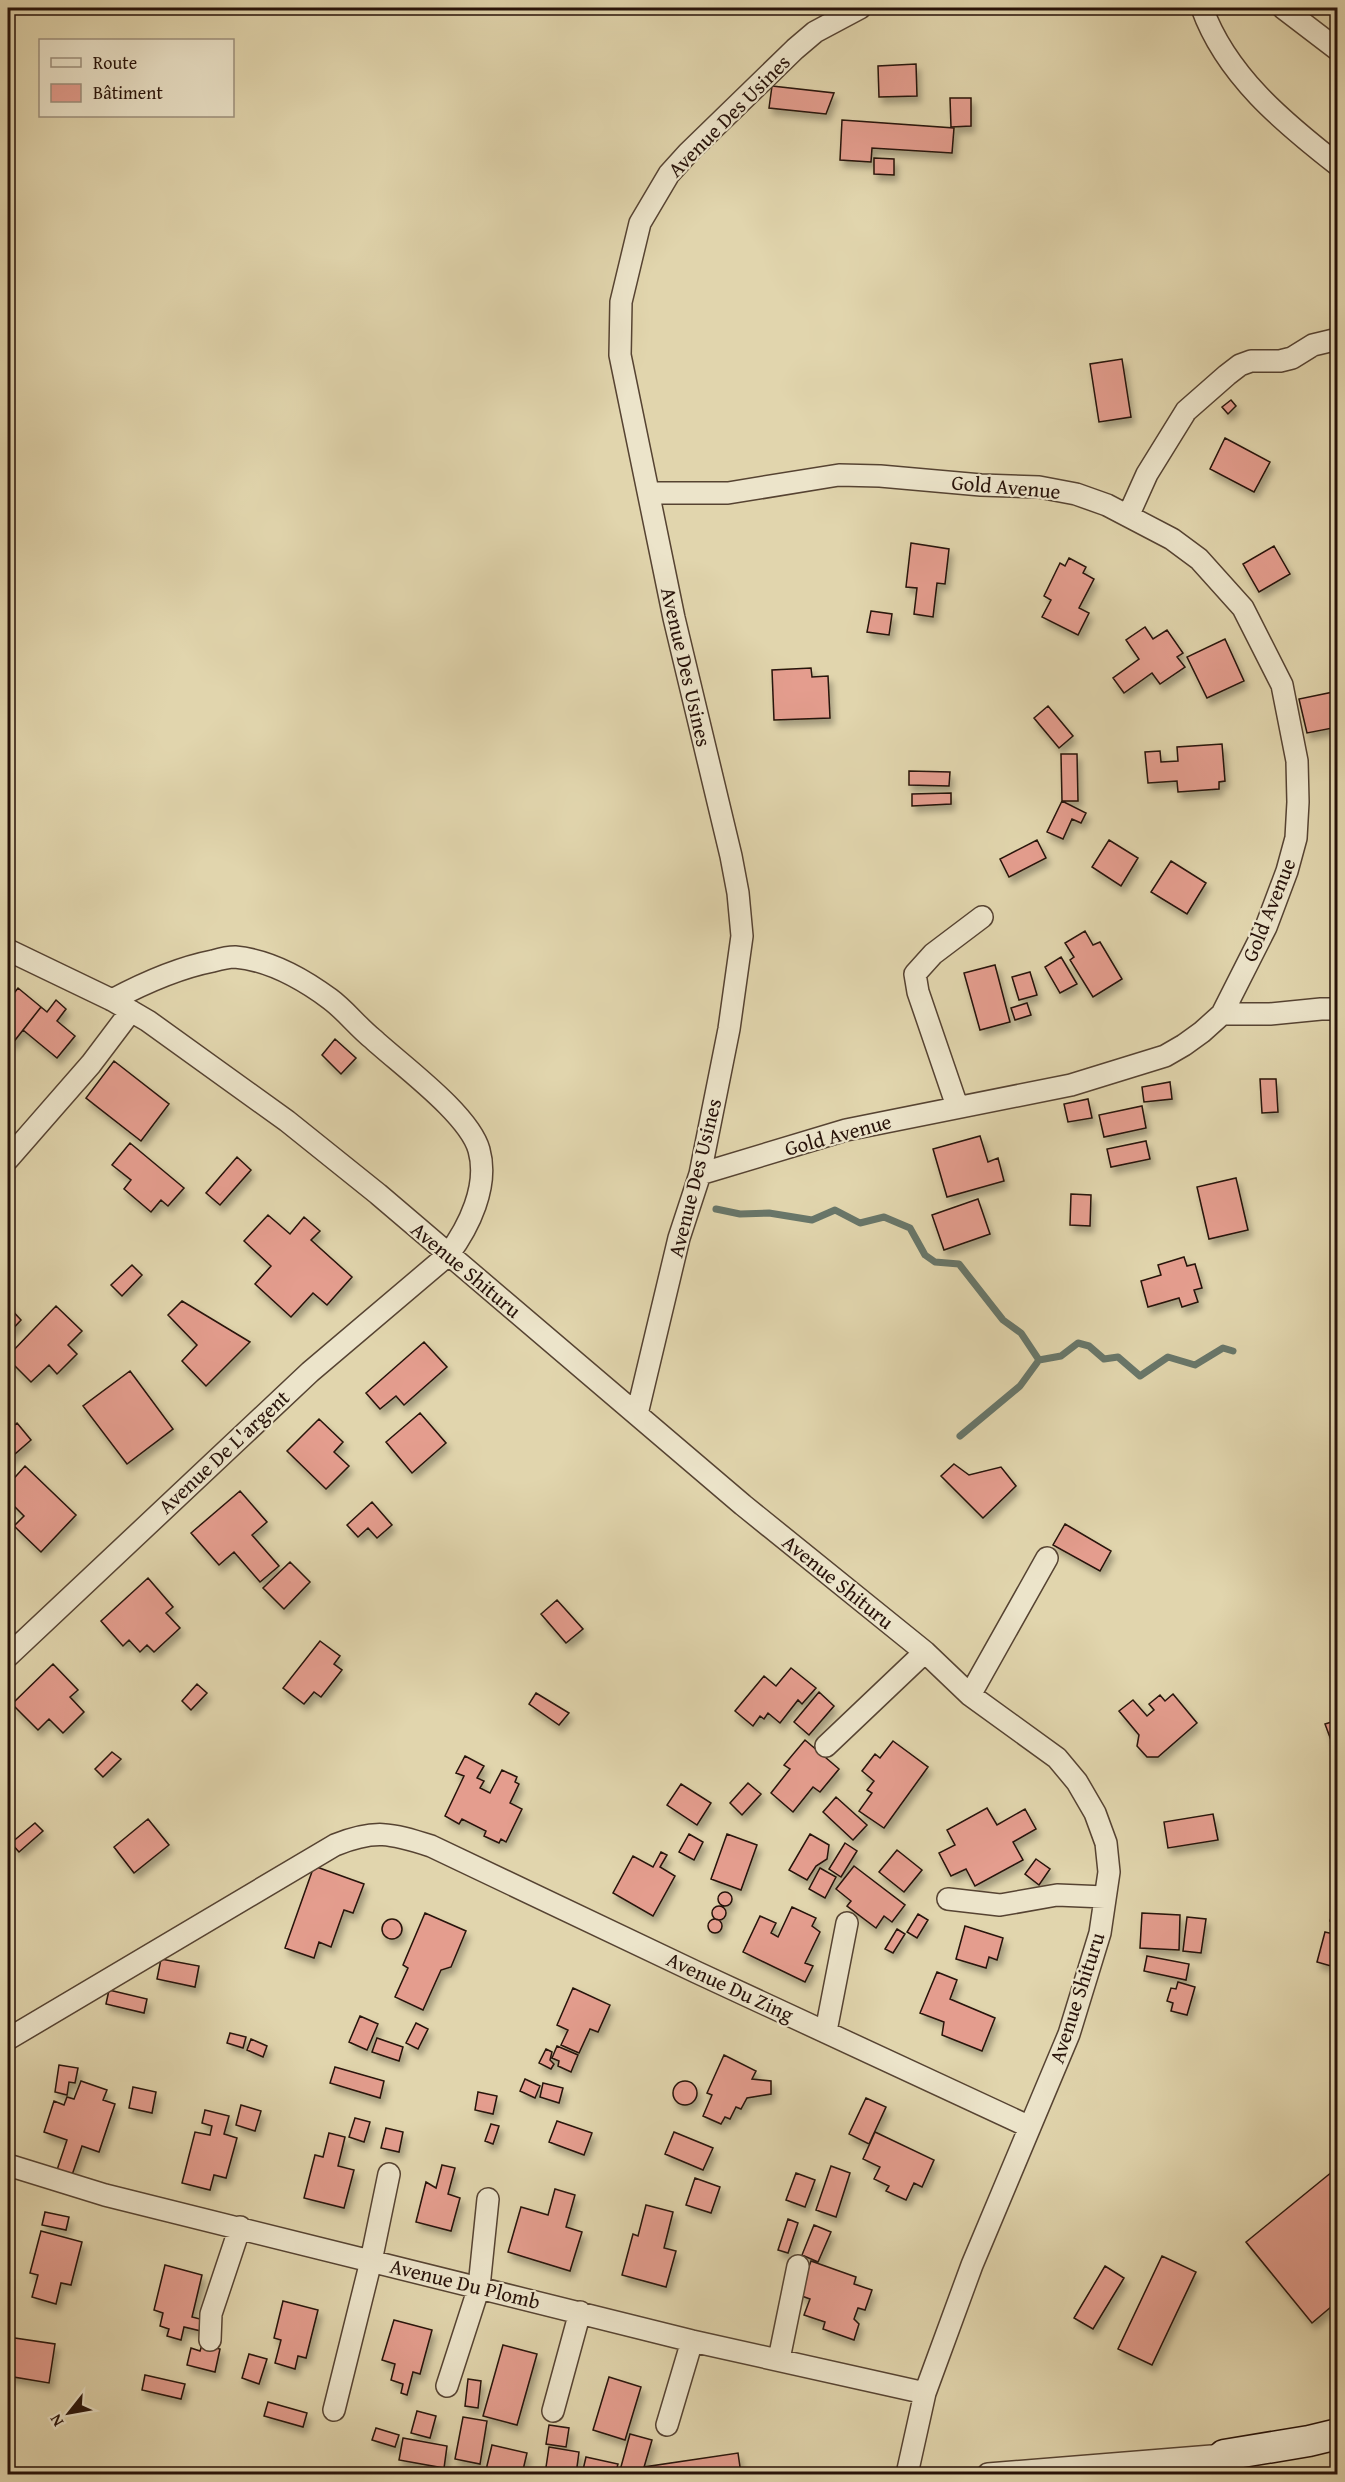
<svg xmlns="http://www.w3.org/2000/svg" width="1345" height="2482" font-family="'Gentium Book Plus',serif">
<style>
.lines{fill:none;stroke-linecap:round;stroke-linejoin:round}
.stream{stroke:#687669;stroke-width:7}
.building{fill:#e49d8e;stroke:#271209;stroke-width:1.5;filter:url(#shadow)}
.street-casing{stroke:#564332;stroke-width:24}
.secondary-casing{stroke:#271209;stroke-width:33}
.street{stroke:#ece4ca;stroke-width:21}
.secondary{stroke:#ece4ca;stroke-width:30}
.labels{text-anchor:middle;stroke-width:4.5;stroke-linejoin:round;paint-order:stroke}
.street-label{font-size:21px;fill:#271209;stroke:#ece4ca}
</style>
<defs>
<filter id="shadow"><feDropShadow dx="3.5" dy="6" stdDeviation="3" flood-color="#0004"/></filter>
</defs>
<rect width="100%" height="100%" fill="#e1d5ad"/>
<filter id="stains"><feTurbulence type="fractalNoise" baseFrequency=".00333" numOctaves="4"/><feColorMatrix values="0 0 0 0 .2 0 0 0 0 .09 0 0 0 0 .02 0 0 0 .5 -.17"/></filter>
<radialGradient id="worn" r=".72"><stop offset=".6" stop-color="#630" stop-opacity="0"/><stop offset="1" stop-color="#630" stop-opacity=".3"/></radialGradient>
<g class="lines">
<path class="stream" d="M716,1209L740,1214L769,1213L812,1220L835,1210L860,1223L884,1217L910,1228L925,1255L935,1262L959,1264L1003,1320L1021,1333L1039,1360L1061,1356L1078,1343L1089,1346L1104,1359L1118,1357L1140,1376L1168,1357L1195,1365L1223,1348L1233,1351
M960,1436L1020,1386L1039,1360"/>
</g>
<path class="building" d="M916,64L917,96L879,97L878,66Z
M772,86L834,93L826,114L769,108Z
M950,98H971V126L951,127Z
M842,120L954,128L952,153L872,148L871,162L840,160Z
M874,158L894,159V175L874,174Z
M1122,359L1131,417L1099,422L1090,364Z
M1231,400L1236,406L1228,414L1222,407Z
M1225,438L1270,462L1254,492L1210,469Z
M911,543L949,549L945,584L937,583L933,617L914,614L917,588L906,587Z
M1274,546L1290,574L1259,592L1243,564Z
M1069,558L1086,567L1083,573L1094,579L1079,608L1089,613L1078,635L1042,617L1051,600L1044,596L1060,563L1065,566Z
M871,611L892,614L889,635L867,632Z
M1145,627L1153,639L1167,630L1183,653L1177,657L1185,667L1160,684L1152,673L1124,693L1113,678L1139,659L1126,640Z
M1225,639L1244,681L1207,698L1187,657Z
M811,668L812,677L828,676L830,718L774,720L772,670Z
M1338,691V727L1307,733L1299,699Z
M1048,706L1073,736L1059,748L1034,718Z
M1222,744L1225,781L1219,782V789L1178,792L1177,781L1148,783L1145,752L1160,751L1161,762L1178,761L1177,747Z
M1061,754H1077L1078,801H1062Z
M909,771L950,772L949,786L909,785Z
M951,793V804L912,806V794Z
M1062,801L1086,813L1081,823L1072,819L1063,839L1047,832Z
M1037,840L1046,858L1009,877L1000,859Z
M1109,840L1138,858L1121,886L1092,867Z
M1171,861L1206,883L1187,914L1151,892Z
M1085,931L1093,945L1100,942L1122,979L1093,997L1070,960L1074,957L1065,943Z
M1061,957L1077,984L1060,993L1045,967Z
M995,965L1010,1022L980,1030L964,973Z
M1030,972L1037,995L1019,1000L1012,977Z
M18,988L41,1007L12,1044L8,1040V1001Z
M56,1000L66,1009L57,1021L75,1036L57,1058L23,1030L41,1007L47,1012Z
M1027,1003L1031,1015L1015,1020L1011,1008Z
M335,1039L356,1058L341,1074L322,1055Z
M114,1061L169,1104L141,1141L86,1098Z
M1260,1079H1276L1278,1112L1262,1113Z
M1170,1082L1172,1099L1144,1102L1142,1087Z
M1088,1099L1092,1118L1068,1122L1064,1104Z
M1142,1106L1146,1128L1104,1137L1099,1115Z
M980,1136L988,1162L998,1158L1004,1181L947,1197L933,1149Z
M1146,1141L1150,1159L1111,1167L1107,1149Z
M130,1143L184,1188L168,1206L161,1200L151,1212L124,1189L131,1180L112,1165Z
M237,1157L251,1170L220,1205L206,1193Z
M1236,1178L1248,1230L1209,1239L1197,1187Z
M1071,1194L1091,1195L1090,1226L1070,1225Z
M978,1199L990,1234L944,1250L932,1215Z
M268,1215L290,1234L304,1217L320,1231L311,1240L352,1277L327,1305L313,1293L291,1317L255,1284L271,1266L244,1241Z
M1184,1257L1187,1266L1195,1264L1202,1288L1194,1290L1198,1302L1182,1307L1179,1298L1148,1307L1141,1281L1161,1275L1158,1265Z
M132,1265L142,1275L122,1296L111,1285Z
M182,1301L250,1342L206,1386L182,1361L197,1345L168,1315Z
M8,1306L21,1320L8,1334Z
M56,1306L82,1331L68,1345L77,1354L57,1374L49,1365L31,1382L8,1359V1356Z
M424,1342L447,1367L404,1405L396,1396L380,1409L366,1393Z
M130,1371L173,1429L127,1464L83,1406Z
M420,1413L446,1443L412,1473L386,1442Z
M319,1419L343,1442L334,1452L349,1466L326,1489L287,1451Z
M17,1423L31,1440L8,1460V1431Z
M954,1464L969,1475L1001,1467L1016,1486L983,1518L941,1476Z
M25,1466L76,1515L41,1552L14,1526L24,1516L8,1500V1485Z
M240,1491L267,1522L252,1535L279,1566L260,1582L234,1552L219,1565L191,1533Z
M372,1502L392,1525L377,1538L368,1528L358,1537L347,1525Z
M1065,1524L1111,1551L1100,1571L1053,1545Z
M290,1562L310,1582L284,1609L263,1588Z
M148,1578L173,1607L166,1613L180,1628L154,1652L147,1645L140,1652L129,1640L123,1646L101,1621Z
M557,1600L583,1629L566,1643L541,1614Z
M320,1641L340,1656L334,1664L342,1670L321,1697L314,1692L304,1704L283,1688Z
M53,1664L78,1690L70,1697L84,1712L63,1733L49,1719L38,1730L12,1704Z
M791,1668L816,1688L802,1704L798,1700L780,1723L768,1713L764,1719L760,1716L753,1726L735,1711L764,1676L776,1686Z
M197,1684L207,1693L191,1710L182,1701Z
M819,1692L834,1706L809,1735L794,1722Z
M536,1693L569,1713L559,1725L529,1704Z
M1173,1694L1197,1723L1158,1757H1147L1137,1746L1139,1735L1119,1711L1133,1700L1147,1716L1154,1710L1149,1704L1160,1695L1165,1701Z
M1338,1720V1759L1325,1724Z
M805,1740L839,1769L820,1792L813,1787L793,1812L771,1793L790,1769L784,1765Z
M893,1741L928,1767L884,1828L859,1811L872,1793L867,1790L874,1781L862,1771L875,1754L880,1758Z
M112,1752L121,1759L103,1777L95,1769Z
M465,1756L484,1766L477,1778L484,1781L480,1788L490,1793L502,1770L517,1777L515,1782L519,1784L510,1803L522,1809L506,1842L501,1839L499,1843L484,1836L486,1831L462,1819L459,1824L445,1816L464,1776L456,1773Z
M748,1783L761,1794L742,1815L730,1803Z
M681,1784L711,1803L697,1825L667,1805Z
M836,1797L867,1825L853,1840L823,1812Z
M987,1808L997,1825L1025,1809L1036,1829L1013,1842L1023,1860L975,1886L966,1869L951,1876L939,1853L955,1845L947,1830Z
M1213,1814L1218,1840L1168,1848L1164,1822Z
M148,1819L169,1845L134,1873L114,1847Z
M35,1823L43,1831L19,1852L11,1843Z
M689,1834L703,1842L694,1860L679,1852Z
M727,1834L757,1845L741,1890L711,1879Z
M810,1834L829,1845L827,1859L816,1866L807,1880L789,1870Z
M845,1843L857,1851L841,1877L829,1869Z
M897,1850L922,1870L904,1892L879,1872Z
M661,1852L667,1855L660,1867L675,1876L653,1916L613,1893L633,1856L653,1867Z
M1036,1859L1050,1869L1039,1885L1025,1874Z
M314,1866L364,1884L353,1913L344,1910L331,1947L319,1942L314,1958L285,1948Z
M854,1866L905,1905L892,1922L884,1916L876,1928L847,1906L851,1901L836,1889Z
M820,1868L836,1877L825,1898L809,1889Z
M718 1899a7 7 0 1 1 14 0a7 7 0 1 1-14 0Z
M1337,1897H1338V1923L1330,1921Z
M712 1913a7 7 0 1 1 14 0a7 7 0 1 1-14 0Z
M792,1907L816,1918L812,1926L820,1932L805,1963L813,1966L805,1982L743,1952L760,1916L776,1923L771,1933L778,1937Z
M425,1913L466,1931L451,1967L441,1970L423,2010L395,1997L408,1968L403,1965Z
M1142,1913L1180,1915L1179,1950L1140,1948Z
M918,1914L928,1920L917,1938L907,1932Z
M1187,1917L1206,1919L1201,1953L1183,1951Z
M382 1929a10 10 0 1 1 20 0a10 10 0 1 1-20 0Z
M708 1926a7 7 0 1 1 14 0a7 7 0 1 1-14 0Z
M965,1926L1003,1938L997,1960L989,1957L986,1968L956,1959Z
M897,1929L905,1934L893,1953L885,1949Z
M1325,1932L1338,1935V1968L1317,1962Z
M1147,1956L1189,1964L1186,1980L1144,1971Z
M161,1959L199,1966L195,1987L157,1979Z
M937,1972L957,1980L950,1999L995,2018L982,2051L942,2035L944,2022L920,2013Z
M1178,1982L1195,1987L1187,2015L1171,2011L1173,2003L1167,2001L1171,1988L1176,1989Z
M573,1988L610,2005L598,2032L590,2029L579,2053L561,2045L568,2030L557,2025Z
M109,1990L147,1999L144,2013L106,2004Z
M360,2016L378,2024L367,2050L349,2042Z
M416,2023L428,2029L418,2049L406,2043Z
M230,2033L246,2037L243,2048L227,2043Z
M377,2038L403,2047L399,2061L372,2052Z
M251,2039L267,2046L263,2057L247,2050Z
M557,2046L578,2055L571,2072L558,2066L559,2061L552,2058Z
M546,2049L552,2052L550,2060L554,2064L551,2069L539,2063Z
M724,2055L756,2071L752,2079L771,2081V2094L747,2098L741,2109L736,2107L730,2119L725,2117L721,2124L703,2116L712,2095L707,2093Z
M59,2065L78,2068L75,2083L69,2082L67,2095L55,2092Z
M335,2067L384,2081L380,2098L330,2083Z
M525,2079L540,2086L535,2098L520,2091Z
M81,2081L107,2090L103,2100L115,2104L99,2152L82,2146L72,2175L57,2170L67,2140L44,2132L54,2101L64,2105L67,2097L74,2099Z
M673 2093a12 12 0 1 1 24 0a12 12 0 1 1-24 0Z
M543,2083L563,2088L559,2103L540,2097Z
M133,2087L156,2092L152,2113L129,2108Z
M478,2092L497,2096L493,2114L475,2110Z
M866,2098L886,2107L869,2144L849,2134Z
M241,2105L261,2111L255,2131L236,2125Z
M205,2110L229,2116L224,2134L237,2138L226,2178L214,2175L210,2190L182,2183L195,2132L210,2135L212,2126L202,2123Z
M355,2118L370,2122L364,2142L349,2137Z
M557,2121L592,2133L584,2155L549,2142Z
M491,2124L499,2126L493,2144L485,2141Z
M386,2128L403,2132L399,2152L381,2148Z
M674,2132L713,2148L703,2170L665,2154Z
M875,2132L934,2160L922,2187L914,2183L906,2200L886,2191L889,2186L874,2179L880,2167L863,2159Z
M329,2133L345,2137L338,2166L354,2170L344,2208L304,2198L315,2155L323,2157Z
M442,2165L455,2168L448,2194L460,2198L451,2231L416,2222L426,2182L436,2188Z
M831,2166L850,2173L836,2217L816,2210Z
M1338,2167V2301L1312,2323L1246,2242Z
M796,2173L815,2180L805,2207L786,2200Z
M695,2178L720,2187L711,2213L686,2205Z
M555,2189L575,2195L566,2227L582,2232L570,2271L508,2252L521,2207L548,2215Z
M646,2205L673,2212L664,2248L676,2251L666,2287L622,2275L633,2234L638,2236Z
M45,2212L69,2217L66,2230L42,2225Z
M788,2219L798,2223L788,2253L778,2250Z
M814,2225L831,2232L818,2262L802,2255Z
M41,2231L82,2242L71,2285L61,2283L56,2304L32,2297L38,2275L30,2273Z
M1162,2256L1196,2272L1152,2365L1118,2349Z
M811,2261L856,2277L854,2284L872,2290L865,2310L858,2308L854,2319L859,2324L854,2340L823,2329L825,2322L804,2315L810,2299L799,2295Z
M165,2265L202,2275L192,2317L204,2320L201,2331L184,2327L181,2340L167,2336L169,2329L160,2326L163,2313L154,2310Z
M1105,2266L1124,2278L1093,2329L1074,2318Z
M283,2301L318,2310L306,2358L298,2356L295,2369L275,2363L281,2340L274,2338Z
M394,2320L432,2330L420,2374L413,2372L407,2395L401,2393L403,2384L391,2380L395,2364L382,2360Z
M8,2337L55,2344L49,2383L8,2376Z
M202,2345L220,2349L215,2372L187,2365L191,2348L200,2351Z
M503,2345L537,2354L517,2425L483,2416Z
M249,2354L267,2359L259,2384L242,2378Z
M145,2375L185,2384L181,2399L142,2390Z
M609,2377L641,2387L625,2440L593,2430Z
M468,2379L481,2381L478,2408L465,2406Z
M268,2402L307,2413L303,2427L264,2416Z
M417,2411L436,2416L430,2438L411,2433Z
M463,2417L487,2421L480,2464L455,2459Z
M549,2425L569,2428L566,2447L546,2444Z
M376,2428L399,2435L395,2447L372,2440Z
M630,2434L652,2440L642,2474H619Z
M403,2438L447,2446L444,2468L399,2460Z
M492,2445L527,2453L522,2474H485Z
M549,2447L579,2452L576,2474H545Z
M738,2453L741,2474H645L644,2467Z
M586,2457L618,2464L615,2474H582Z"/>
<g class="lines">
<defs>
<path id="street" d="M1202,8C1226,75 1283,122 1338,165
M1283,8L1338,50
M649,493H728L839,475L880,476L981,485L1039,487L1076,494L1107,505L1172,539L1199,559L1243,608L1282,685L1297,761L1298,802L1296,838L1287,871L1266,927L1222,1014L1202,1032L1184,1045L1165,1056L1071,1085L846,1130L700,1174
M1129,514L1147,474L1186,411L1227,375L1240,365L1251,361H1280L1292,358L1313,345L1338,339
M8,950L112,1000L148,1021L287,1121L378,1194L743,1505L925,1652L970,1695L1057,1758L1077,1782L1095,1813L1106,1843L1109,1872L1100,1933L1069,2034L972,2265L925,2393L907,2474
M1222,1014H1270L1321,1009H1338
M957,1106L918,992L915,974L933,954L982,917
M8,1159L91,1064L131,1011
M637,1414L679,1238L700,1174L729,1029L742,936L738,893L731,856L674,618L620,355L621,302L640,223L669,174L688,153L795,49L815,32L860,8
M8,1656L310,1372L448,1255C469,1227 489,1186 479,1150C469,1114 401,1065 373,1039C358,1027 345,1010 330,999C303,979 269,960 235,957C228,957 220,959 213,961C177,968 144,983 112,1000
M970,1695L1047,1558
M826,1746L925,1652
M948,1899L1000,1905L1057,1895L1105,1897
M826,2031L847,1923
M8,2039L335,1845C375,1829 390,1833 431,1846L696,1972L1030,2127
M8,2165L105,2195L692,2341L925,2393
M210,2340L211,2314L240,2227
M779,2359L798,2266
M447,2386L479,2287L488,2199
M334,2410L371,2261L389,2174
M553,2411L580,2312
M667,2425L692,2341
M988,2474L1224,2455"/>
<path id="secondary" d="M1206,2474L1224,2455L1309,2441L1338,2434"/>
</defs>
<use href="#street" class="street-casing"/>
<use href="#secondary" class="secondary-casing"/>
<use href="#street" class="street"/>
<use href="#secondary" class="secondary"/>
</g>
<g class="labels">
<g class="street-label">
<text transform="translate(729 116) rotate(-45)" y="7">Avenue Des Usines</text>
<text transform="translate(1006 487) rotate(5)" y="7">Gold Avenue</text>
<text transform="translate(686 667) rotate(77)" y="7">Avenue Des Usines</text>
<text transform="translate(1269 910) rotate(-68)" y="7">Gold Avenue</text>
<text transform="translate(838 1135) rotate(-15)" y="7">Gold Avenue</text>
<text transform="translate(695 1178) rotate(-76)" y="7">Avenue Des Usines</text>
<text transform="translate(466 1270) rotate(40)" y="7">Avenue Shituru</text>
<text transform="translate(224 1452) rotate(-43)" y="7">Avenue De L'argent</text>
<text transform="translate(838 1582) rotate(39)" y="7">Avenue Shituru</text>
<text transform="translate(730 1987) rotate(25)" y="7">Avenue Du Zing</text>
<text transform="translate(1077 1998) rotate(-72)" y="7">Avenue Shituru</text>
<text transform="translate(465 2284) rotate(14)" y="7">Avenue Du Plomb</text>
</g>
</g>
<rect width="1345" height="2482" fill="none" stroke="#e1d5ad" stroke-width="30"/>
<rect x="9" y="9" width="1327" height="2464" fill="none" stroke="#271209" stroke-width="3"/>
<rect x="15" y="15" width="1315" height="2452" fill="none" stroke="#271209" stroke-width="1.5"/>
<rect x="39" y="39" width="195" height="78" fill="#ece4ca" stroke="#9d907d" stroke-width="1.5"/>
<rect x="51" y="58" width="30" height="9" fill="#ece4ca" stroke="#9d907d" stroke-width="1.5"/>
<text x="93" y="69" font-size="18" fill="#271209">Route</text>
<rect x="51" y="84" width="30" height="18" fill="#e49d8e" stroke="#9d907d" stroke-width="1.5"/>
<text x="93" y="99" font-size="18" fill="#271209">Bâtiment</text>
<g transform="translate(69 2413) rotate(239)" stroke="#ece4ca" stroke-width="4.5" paint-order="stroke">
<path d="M0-4.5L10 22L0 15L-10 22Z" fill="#271209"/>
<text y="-9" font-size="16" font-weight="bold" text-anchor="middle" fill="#271209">N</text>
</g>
<rect width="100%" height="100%" filter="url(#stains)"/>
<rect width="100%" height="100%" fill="url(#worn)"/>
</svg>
